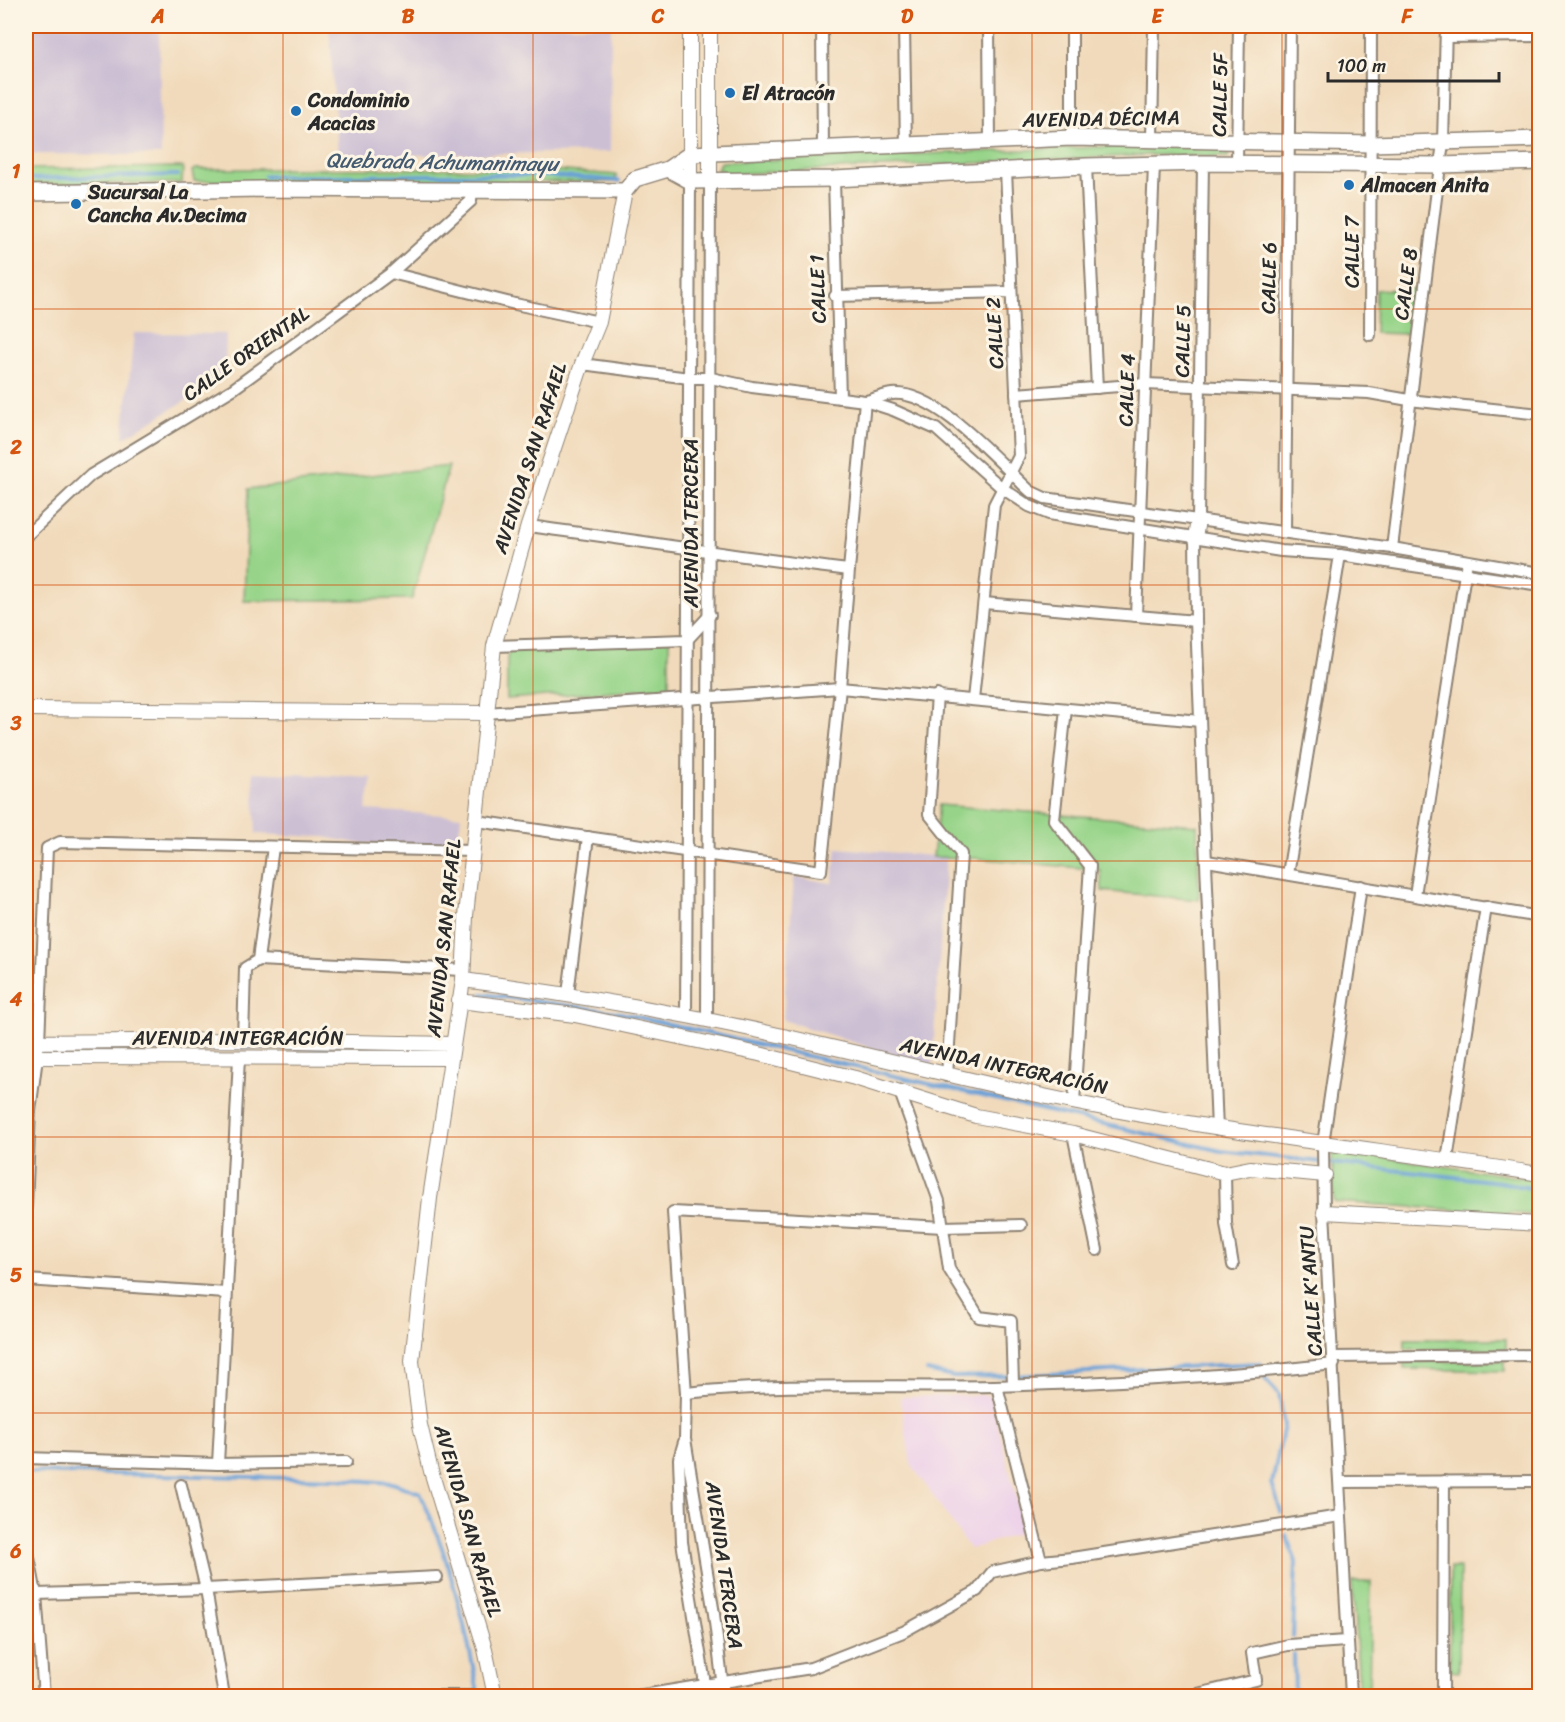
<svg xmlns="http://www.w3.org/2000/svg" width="1565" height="1722" font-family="Sriracha,sans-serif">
  <rect width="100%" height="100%" fill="#fcf5e5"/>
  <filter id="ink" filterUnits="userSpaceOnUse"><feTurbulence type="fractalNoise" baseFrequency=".0167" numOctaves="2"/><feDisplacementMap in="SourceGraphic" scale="12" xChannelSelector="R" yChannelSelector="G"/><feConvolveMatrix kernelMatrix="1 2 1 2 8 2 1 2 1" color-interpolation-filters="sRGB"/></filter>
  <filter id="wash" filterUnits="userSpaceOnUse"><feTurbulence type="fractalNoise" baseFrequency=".008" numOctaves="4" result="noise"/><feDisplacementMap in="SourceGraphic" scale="24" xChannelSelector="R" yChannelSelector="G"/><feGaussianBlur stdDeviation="1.35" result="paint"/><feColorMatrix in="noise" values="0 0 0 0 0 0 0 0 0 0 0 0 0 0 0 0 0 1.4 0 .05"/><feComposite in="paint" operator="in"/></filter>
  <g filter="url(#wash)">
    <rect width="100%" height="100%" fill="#f1dabb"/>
    <path fill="#edd1e9" d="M987 1395 991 1399 1025 1531 970 1549 911 1464 900 1397Z"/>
    <g fill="#ccbfd4">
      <path d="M26 26H159L161 155 26 154Z"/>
      <path d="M329 26H611L610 152 338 156Z"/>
      <path d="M134 333 226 334 225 377 123 438Z"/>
      <path d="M253 772 372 778 366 810 461 816 459 833 453 848 357 843 324 837 256 834Z"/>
      <path d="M837 848 946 857 932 1067 783 1020 794 877 832 883Z"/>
    </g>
    <g fill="#97d489" stroke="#61805a" stroke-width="1.5">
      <path d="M1152 145 1228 146V157L1152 155 730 174 717 169 721 162Z"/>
      <path d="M183 167 182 183 26 184V169Z"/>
      <path d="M196 169H539L617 175 614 182 194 181 192 171Z"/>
      <path d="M1415 289 1408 334 1375 333 1376 290Z"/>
      <path d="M449 466 412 599 244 601 248 489Z"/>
      <path d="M669 639V687L507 699V658L512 643Z"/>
      <path d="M939 805 1197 825 1199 900 1102 891 1101 870 974 858 933 857Z"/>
      <path d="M1332 1150 1539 1180V1215L1334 1202Z"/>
      <rect x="1405" y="1339" width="101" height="10"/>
      <path d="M1505 1361V1371L1404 1369V1362Z"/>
      <path d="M1450 1568H1460L1459 1672 1450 1671Z"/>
      <path d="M1352 1582H1371L1369 1696H1360Z"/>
    </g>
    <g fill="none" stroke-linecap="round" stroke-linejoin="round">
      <g stroke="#69a0d7" stroke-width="4">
        <path d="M265 176C383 178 502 169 619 181"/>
        <path d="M26 179 178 175"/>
        <path d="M482 994 616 1012 1221 1151 1500 1182 1540 1190"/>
        <path d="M26 1050 231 1047 434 1050"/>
        <path d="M927 1371 953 1377 1013 1376 1260 1363 1266 1380 1279 1394 1284 1425 1272 1484 1281 1512"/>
        <path d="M26 1472 338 1479 392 1483 420 1493C449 1555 466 1626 478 1693"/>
        <path d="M1286 1535 1296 1562 1293 1637"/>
        <path d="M1294 1654 1295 1696"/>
      </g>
    </g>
  </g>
  <g filter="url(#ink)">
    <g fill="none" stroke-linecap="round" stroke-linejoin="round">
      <g stroke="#8e8273" stroke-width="14">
        <g id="minor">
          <path d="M822 26 823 150"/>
          <path d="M904 26 906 147"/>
          <path d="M989 26 990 142"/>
          <path d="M1072 26V138"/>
          <path d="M1446 37 1540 36"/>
          <path d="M1152 139 1154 26"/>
          <path d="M1237 164 1239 26"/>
          <path d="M1086 166 1097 388"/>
          <path d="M834 179 840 398"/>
          <path d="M391 273 515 304 599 322"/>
          <path d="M835 296 1011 292"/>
          <path d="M1370 335 1371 26"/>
          <path d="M582 364 689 378H711L752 387 865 401 893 410 936 429 1002 488 1029 506 1049 514 1281 551 1340 555 1540 585"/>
          <path d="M1016 394 1145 384 1369 393 1409 400 1540 414"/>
          <path d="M866 401C874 399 884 395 892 394 937 390 999 463 1030 491L1045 498 1392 548 1540 573"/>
          <path d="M1198 520 1203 163"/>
          <path d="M1285 532 1290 26"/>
          <path d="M26 536 91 475 233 389 391 273 471 201 472 189"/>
          <path d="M1195 538 1196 621 1217 1129"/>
          <path d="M1392 548 1443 142 1446 26"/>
          <path d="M849 570 865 401"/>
          <path d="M984 603 1196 621"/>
          <path d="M1136 616 1154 165"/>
          <path d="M494 646 687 640 710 615"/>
          <path d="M937 695 929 814 961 854 947 1076"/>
          <path d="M973 699 994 505 1019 456 1006 171"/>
          <path d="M1066 709 1054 820 1090 866 1074 1102"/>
          <path d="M486 713 840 688 1200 721"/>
          <path d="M477 821 821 871 840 688 849 570C741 557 635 540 528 526"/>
          <path d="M1207 861 1540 917"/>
          <path d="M1288 874 1340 555"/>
          <path d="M1415 895 1466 567"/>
          <path d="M258 960 463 970"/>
          <path d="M568 994 588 837"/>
          <path d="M686 1016 690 181"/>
          <path d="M707 1020 710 181"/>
          <path d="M243 1040 245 968 258 960 273 847"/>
          <path d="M900 1092 939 1201 949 1269 979 1317 1011 1321 1013 1384"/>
          <path d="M1073 1134 1097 1250"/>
          <path d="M1447 1160 1486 907"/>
          <path d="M1225 1173 1226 1224 1233 1265"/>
          <path d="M26 1207 30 1111 39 1042 47 848 60 842 473 851"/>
          <path d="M26 1280 226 1293"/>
          <path d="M1333 1357 1540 1355"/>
          <path d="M997 1386 1041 1561"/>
          <path d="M686 1393C788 1382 891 1388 994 1386 1107 1383 1221 1377 1334 1364"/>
          <path d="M684 1442 679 1459 682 1542 707 1696"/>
          <path d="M26 1458 218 1464 346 1462"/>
          <path d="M218 1464 239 1058"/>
          <path d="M1340 1482 1540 1481"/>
          <path d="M181 1485 206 1589 224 1696"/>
          <path d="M26 1542 36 1594 44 1696"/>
          <path d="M36 1594 206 1589 437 1577"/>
          <path d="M438 1696H495"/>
          <path d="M637 1696 811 1668 903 1632 977 1591 992 1572 1041 1561 1072 1558 1340 1516"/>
          <path d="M724 1696 714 1614 685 1439 686 1393 673 1212 943 1227 1021 1225"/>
          <path d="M1189 1696 1256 1680 1252 1653 1288 1645 1346 1641"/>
          <path d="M1351 1696 1324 1212 1323 1144 1361 886"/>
          <path d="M1443 1696 1444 1481"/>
        </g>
      </g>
      <g stroke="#8e8273" stroke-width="16">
        <g id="tertiary">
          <path d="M710 26V181"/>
          <path d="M690 181V26"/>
          <path d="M1195 538 1198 520"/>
          <path d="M26 709 486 713"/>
          <path d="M463 980C587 996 709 1018 831 1047 911 1065 991 1086 1072 1102 1227 1133 1384 1150 1540 1174"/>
          <path d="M459 1001 575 1015 759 1054 855 1078 976 1116 1073 1134 1225 1173 1250 1168 1325 1175"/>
          <path d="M26 1042 243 1040 452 1044"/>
          <path d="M26 1057 450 1058"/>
          <path d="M1324 1212 1540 1224"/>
          <path d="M495 1696 485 1649 431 1471 420 1425 412 1361 430 1198 463 980 466 916 494 646 528 526 582 364 599 322 625 191"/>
        </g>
      </g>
      <g stroke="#8e8273" stroke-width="18">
        <g id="secondary">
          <path d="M668 169 690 181 834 179 1086 166 1203 163 1440 165 1540 162"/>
          <path d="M26 193 262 189 625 191 635 179 668 169 690 154 1072 138 1371 144 1540 139"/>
        </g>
      </g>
      <use href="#minor" stroke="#fff" stroke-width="10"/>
      <use href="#tertiary" stroke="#fff" stroke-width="14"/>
      <use href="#secondary" stroke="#fff" stroke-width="15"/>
    </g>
  </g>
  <path fill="none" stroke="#d5540f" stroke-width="1.5" stroke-opacity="0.55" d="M283 26V1696M533 26V1696M783 26V1696M1032 26V1696M1282 26V1696M26 309H1540M26 585H1540M26 861H1540M26 1137H1540M26 1413H1540"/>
  <g fill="#1f6fb2" stroke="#fcf5e5" stroke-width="2">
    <circle cx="730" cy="93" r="6"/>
    <circle cx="296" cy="111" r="6"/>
    <circle cx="1349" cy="185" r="6"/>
    <circle cx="76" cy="204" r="6"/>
  </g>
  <g text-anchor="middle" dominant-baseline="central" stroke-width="6" stroke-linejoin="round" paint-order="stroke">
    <g font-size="20" font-weight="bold" fill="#2b2b2b" stroke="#fcf5e5" text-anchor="start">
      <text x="742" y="93">El Atracón</text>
      <text x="308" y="100">Condominio<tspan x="308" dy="23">Acacias</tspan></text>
      <text x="1361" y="185">Almacen Anita</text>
      <text x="88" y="192">Sucursal La<tspan x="88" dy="23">Cancha Av.Decima</tspan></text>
    </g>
    <g font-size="20" fill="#2b2b2b" stroke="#fcf5e5">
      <text transform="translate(1220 95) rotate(-89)">CALLE 5F</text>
      <text transform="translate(1101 119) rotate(-1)">AVENIDA DÉCIMA</text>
      <text transform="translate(1352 252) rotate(-90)">CALLE 7</text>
      <text transform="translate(1269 278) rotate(-89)">CALLE 6</text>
      <text transform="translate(1406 284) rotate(-82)">CALLE 8</text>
      <text transform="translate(818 289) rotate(-92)">CALLE 1</text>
      <text transform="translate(995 333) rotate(-93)">CALLE 2</text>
      <text transform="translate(1183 341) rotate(-89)">CALLE 5</text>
      <text transform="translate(246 354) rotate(-35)">CALLE ORIENTAL</text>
      <text transform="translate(1127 390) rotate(-88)">CALLE 4</text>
      <text transform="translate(530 458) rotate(-72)">AVENIDA SAN RAFAEL</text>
      <text transform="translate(691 523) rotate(-90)">AVENIDA TERCERA</text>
      <text transform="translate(444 938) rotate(-84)">AVENIDA SAN RAFAEL</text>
      <text x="238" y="1038">AVENIDA INTEGRACIÓN</text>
      <text transform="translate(1004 1066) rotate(12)">AVENIDA INTEGRACIÓN</text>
      <text transform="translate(1311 1291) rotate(-94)">CALLE K'ANTU</text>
      <text transform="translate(468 1521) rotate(74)">AVENIDA SAN RAFAEL</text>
      <text transform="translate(724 1565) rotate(82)">AVENIDA TERCERA</text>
    </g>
    <g font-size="21" font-style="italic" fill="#445a70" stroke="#fcf5e5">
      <text transform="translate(442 162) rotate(1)">Quebrada Achumanimayu</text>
    </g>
  </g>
  <rect width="1565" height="1722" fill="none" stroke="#fcf5e5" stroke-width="66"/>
  <path d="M1328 72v9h171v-9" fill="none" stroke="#2b2b2b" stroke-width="3"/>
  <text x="1337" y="72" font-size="18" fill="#2b2b2b" stroke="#fcf5e5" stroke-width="4.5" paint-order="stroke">100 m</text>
  <rect x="33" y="33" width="1499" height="1656" fill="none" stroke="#d5540f" stroke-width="2"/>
  <g font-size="20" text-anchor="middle" font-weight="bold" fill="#d5540f">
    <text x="158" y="23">A</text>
    <text x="408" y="23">B</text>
    <text x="658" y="23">C</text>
    <text x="907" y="23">D</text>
    <text x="1157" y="23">E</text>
    <text x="1407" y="23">F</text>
    <text x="16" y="178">1</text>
    <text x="16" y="454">2</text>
    <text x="16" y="730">3</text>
    <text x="16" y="1006">4</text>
    <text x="16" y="1282">5</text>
    <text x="16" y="1558">6</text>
  </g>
</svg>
